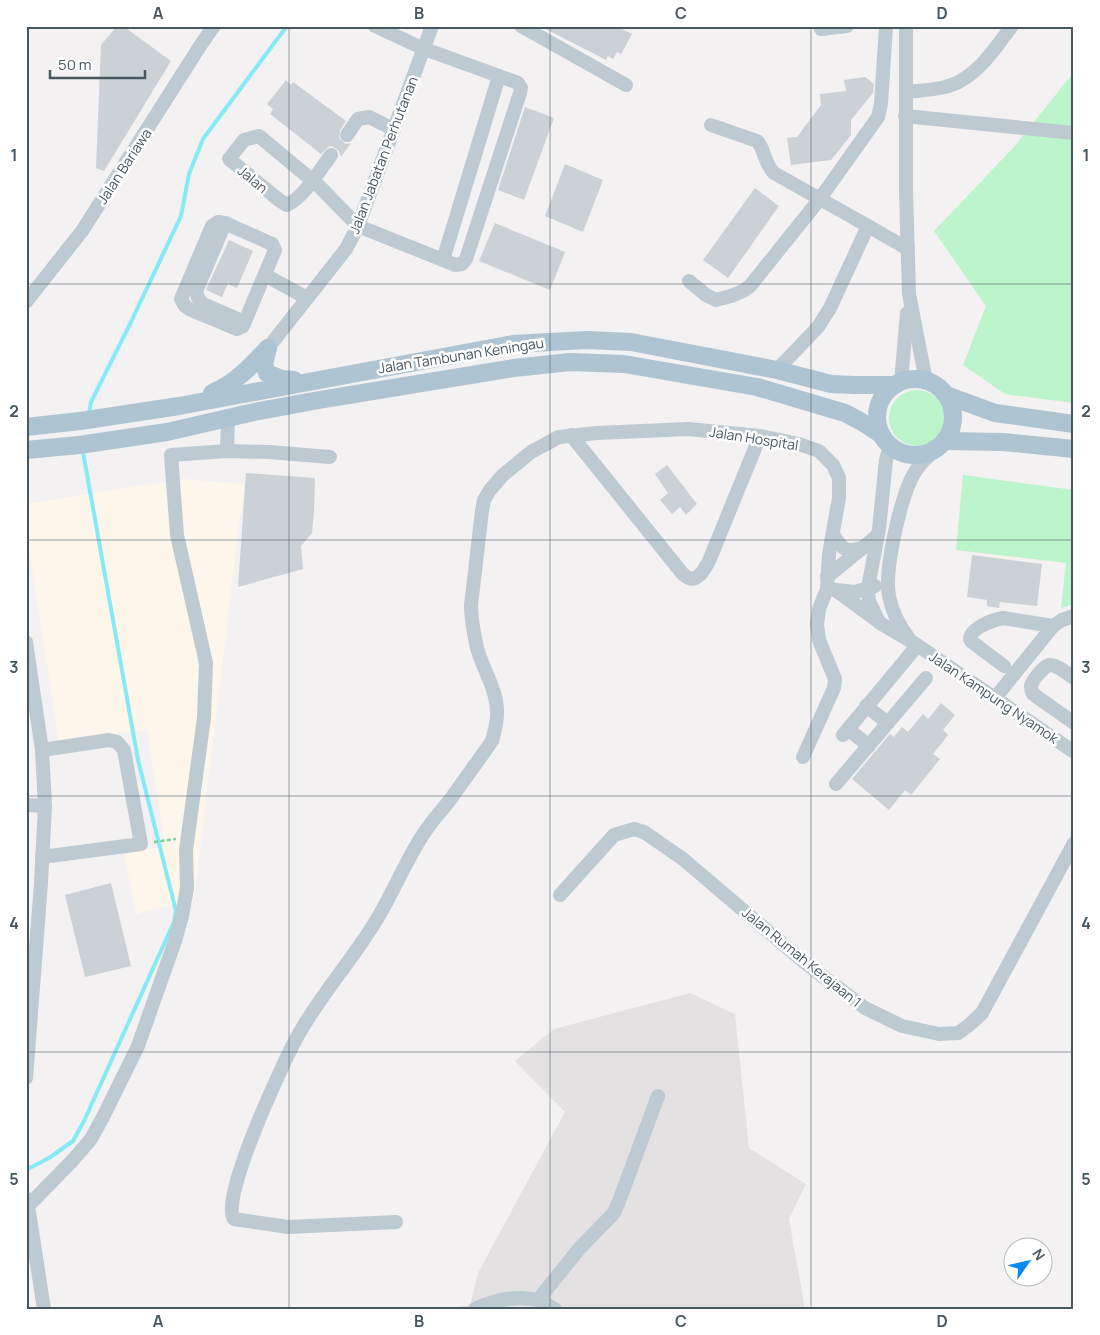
<svg xmlns="http://www.w3.org/2000/svg" width="1100" height="1335" font-family="Manrope,sans-serif">
  <rect width="100%" height="100%" fill="#f3f1f1"/>
  <path fill="#fef6ea" d="M183 479 244 484 194 899 136 914 124 854 165 846 147 729 59 742 26 530V504Z"/>
  <path fill="#e4e1e3" d="M690 993 735 1014 749 1148 806 1184 789 1219 805 1309H445L470 1305 478 1273 565 1112 515 1061 554 1029Z"/>
  <g fill="#bcf4cb">
    <path d="M1074 72V403L1005 394 963 365 986 306 934 231 1013 148Z"/>
    <circle cx="917" cy="418" r="28"/>
    <path d="M963 475 1074 490V604L1061 608 1066 563 956 550Z"/>
  </g>
  <g fill="none" stroke-linecap="round" stroke-linejoin="round">
    <g stroke="#85eaf5" stroke-width="4">
      <path d="M89 414 91 402 131 322 181 216 189 174 203 139 287 26"/>
      <path d="M26 1170 49 1158 73 1141 84 1121 174 922 176 911 138 760 83 452 84 448"/>
    </g>
  </g>
  <g fill="#ccd1d6">
    <path d="M117 26H123L171 61 104 171 96 168 101 45Z"/>
    <path d="M540 26H616L632 34 621 54 617 52 613 59 608 56 606 60Z"/>
    <path d="M865 77 874 84 873 93 851 120V135L831 160 791 165 787 138 797 137 821 105 820 94 846 91 844 80Z"/>
    <path d="M286 80 291 85 293 82 346 121 340 130 339 138 346 144 351 143 341 157 339 151 332 146 328 147 321 154 270 114 273 109 267 104Z"/>
    <path d="M525 107 554 118 524 200 498 190Z"/>
    <path d="M565 164 603 180 583 232 545 216Z"/>
    <path d="M755 188 779 206 728 278 703 260Z"/>
    <path d="M495 223 565 252 550 290 479 261Z"/>
    <path d="M229 240 253 251 237 288 228 284 222 297 206 290Z"/>
    <path d="M667 465 697 504 686 515 680 507 672 514 660 500 668 493 655 474Z"/>
    <path d="M246 473 315 478 314 510 312 533 301 546 303 569 238 587Z"/>
    <path d="M972 555 1042 564 1037 606 1000 602 999 608 987 606V600L967 597Z"/>
    <path d="M941 703 955 715 943 730 948 735 933 754 940 759 911 795 905 790 889 810 852 779 890 734 894 737 902 727 908 732 923 714 928 719Z"/>
    <path d="M111 883 131 966 85 977 65 895Z"/>
  </g>
  <g fill="none" stroke-linecap="round" stroke-linejoin="round">
    <path stroke="#70d598" stroke-width="2.5" stroke-dasharray="4 2.5" stroke-linecap="butt" d="M154 842 176 839"/>
    <g stroke="#bdcad1" stroke-width="14">
      <path d="M521 26 626 85"/>
      <path d="M906 26V192L909 294 926 381"/>
      <path d="M821 29 847 26"/>
      <path d="M906 92C923 90 947 90 962 80 983 68 998 44 1012 26"/>
      <path d="M905 116 1074 133"/>
      <path d="M711 125 757 141C765 149 763 161 774 173L868 226"/>
      <path d="M347 135 358 119 369 117 393 129"/>
      <path d="M331 155C320 170 304 197 287 205L279 200 229 159 244 140 259 136 319 186 358 226 443 260 499 76 422 48 375 26"/>
      <path d="M218 222 225 223 272 244 275 250 243 326 237 329 189 309 185 306 181 299 212 226Z"/>
      <path d="M225 223 197 289C196 296 198 299 203 304L244 322"/>
      <path d="M443 260 455 265 462 264 466 259 520 93 521 88 518 83 499 76"/>
      <path d="M265 275 307 298"/>
      <path d="M689 281 706 295 716 300 731 296 743 291 750 286 819 200 878 117 881 104 886 26"/>
      <path d="M26 302 82 231 202 43 214 26"/>
      <path d="M268 348 346 249 358 226 432 26"/>
      <path d="M777 370 818 327 830 308 868 226 908 249"/>
      <path d="M901 382 907 313"/>
      <path d="M571 435 682 573C695 587 703 572 709 561L760 436"/>
      <path d="M890 446 886 460 879 529 868 588 869 601 876 616 880 623 914 643 1074 752"/>
      <path d="M227 451 228 418"/>
      <path d="M833 534C842 549 845 553 862 548"/>
      <path d="M827 577 877 536"/>
      <path d="M827 589 855 592 875 586"/>
      <path d="M837 591 878 621"/>
      <path d="M908 637C898 624 892 612 889 596 884 570 901 494 915 472 920 463 929 456 936 449"/>
      <path d="M26 642 42 750 45 806 41 883 26 1078"/>
      <path d="M1004 666 972 642 970 639C971 628 992 620 1003 618L1053 626"/>
      <path d="M1074 678C1068 674 1056 664 1049 665 1043 667 1032 681 1031 686 1031 690 1031 691 1033 694L1074 723"/>
      <path d="M995 698 1053 626 1062 620 1074 616"/>
      <path d="M866 706 888 723"/>
      <path d="M848 729 869 746"/>
      <path d="M843 735 917 646"/>
      <path d="M836 784 926 678"/>
      <path d="M26 805 45 806"/>
      <path d="M42 857 141 844 124 750 117 742 109 740 42 750"/>
      <path d="M560 895 614 835 634 829 644 832 683 859 804 962 865 1008 902 1026 939 1034 958 1033 968 1026 982 1013 1074 843"/>
      <path d="M27 1199 44 1309"/>
      <path d="M28 1206 73 1160 91 1139 103 1117 138 1046 175 941 182 916 187 888 186 850 204 718 206 663 177 535 171 455 227 451 269 452 330 457"/>
      <path d="M396 1222 288 1227 234 1219C219 1200 283 1063 296 1039 319 996 352 961 377 919 394 891 406 860 424 833 432 821 441 811 450 800 464 780 478 761 492 741 494 732 497 724 497 714 498 691 483 670 477 648 474 634 471 620 471 605L482 511 484 500 490 490 502 476 531 452 559 437 597 433 688 429 760 436 799 444 819 451 833 465 839 478V498L829 554 827 589 819 609 817 624 819 640 835 679 834 688 803 757"/>
      <path d="M538 1300 579 1249 613 1214 618 1204 658 1096"/>
      <path d="M475 1309C493 1300 517 1295 537 1300 543 1302 549 1306 555 1309"/>
    </g>
    <g stroke="#aec4d2" stroke-width="18">
      <path d="M268 348 264 364 267 373 282 379 294 380"/>
      <circle cx="915" cy="417" r="38"/>
      <path d="M212 393C236 383 251 366 268 348"/>
      <path d="M946 395 995 413 1074 424"/>
      <path d="M26 427 80 421 179 406 513 344 587 340 631 342 777 370 831 384 854 385H895"/>
      <path d="M945 441 1003 442 1074 449"/>
      <path d="M26 450 79 445 167 432 254 412 319 400 514 368 570 362 624 364 757 387 845 413 860 421 882 435"/>
    </g>
  </g>
  <path fill="none" stroke="#475760" stroke-width="1" stroke-opacity="0.55" d="M289 26V1309M550 26V1309M811 26V1309M26 284H1074M26 540H1074M26 796H1074M26 1052H1074"/>
  <g text-anchor="middle" dominant-baseline="central" stroke-width="5" stroke-linejoin="round" paint-order="stroke">
    <g font-size="14" fill="#475760" stroke="#fff">
      <text transform="translate(383 155) rotate(-69)">Jalan Jabatan Perhutanan</text>
      <text transform="translate(124 166) rotate(-57)">Jalan Bariawa</text>
      <text transform="translate(253 179) rotate(40)">Jalan</text>
      <text transform="translate(461 355) rotate(-9)">Jalan Tambunan Keningau</text>
      <text transform="translate(754 438) rotate(9)">Jalan Hospital</text>
      <text transform="translate(994 697) rotate(34)">Jalan Kampung Nyamok</text>
      <text transform="translate(802 957) rotate(39)">Jalan Rumah Kerajaan 1</text>
    </g>
  </g>
  <rect width="1100" height="1335" fill="none" stroke="#ffffff" stroke-width="55"/>
  <g transform="translate(1028 1262) rotate(56)"><circle r="24" fill="#ffffff" stroke="#b5bcbf"/>
  <path d="M0-4L9 19L0 12L-9 19Z" fill="#088af6"/>
  <text y="-8" font-size="14" font-weight="bold" text-anchor="middle" fill="#475760">N</text>
  </g>
  <path d="M50 70v8h95v-8" fill="none" stroke="#475760" stroke-width="2.5"/>
  <text x="58" y="70" font-size="15" fill="#475760" stroke="#ffffff" stroke-width="4" paint-order="stroke">50 m</text>
  <rect x="28" y="28" width="1044" height="1280" fill="none" stroke="#475760" stroke-width="2"/>
  <g font-size="16" text-anchor="middle" font-weight="bold" fill="#475760">
    <text x="158" y="19">A</text>
    <text x="419" y="19">B</text>
    <text x="681" y="19">C</text>
    <text x="942" y="19">D</text>
    <text x="14" y="161">1</text>
    <text x="1086" y="161">1</text>
    <text x="14" y="417">2</text>
    <text x="1086" y="417">2</text>
    <text x="14" y="673">3</text>
    <text x="1086" y="673">3</text>
    <text x="14" y="929">4</text>
    <text x="1086" y="929">4</text>
    <text x="14" y="1185">5</text>
    <text x="1086" y="1185">5</text>
    <text x="158" y="1327">A</text>
    <text x="419" y="1327">B</text>
    <text x="681" y="1327">C</text>
    <text x="942" y="1327">D</text>
  </g>
</svg>
